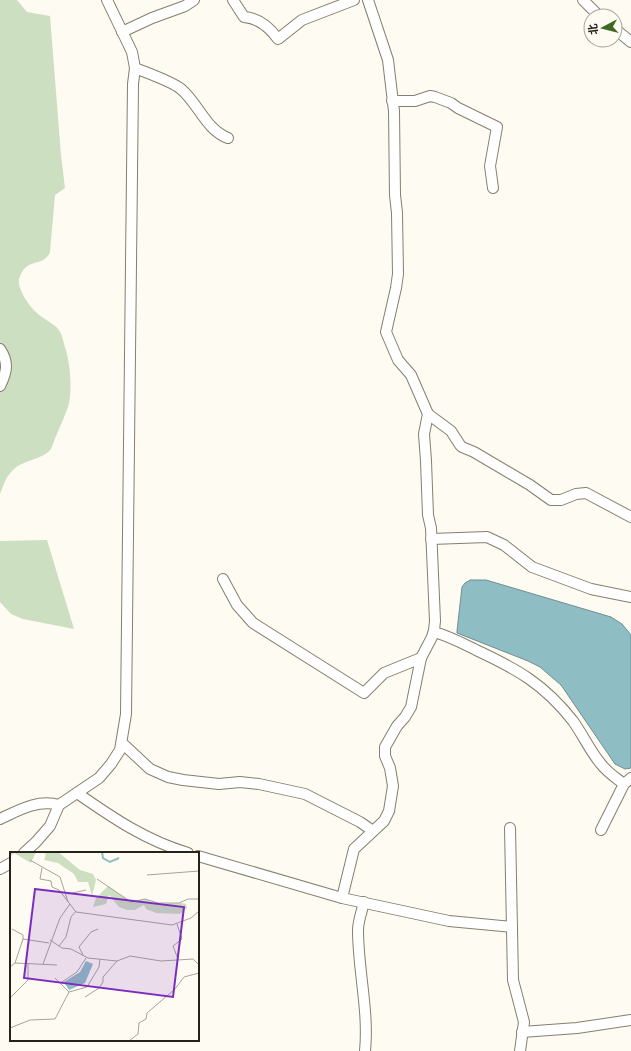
<svg xmlns="http://www.w3.org/2000/svg" width="631" height="1051" font-family="Arial,'Noto Sans SC',sans-serif">
  <rect width="100%" height="100%" fill="#fefbf2"/>
  <g fill="#cddfc1">
    <path d="M0 0H17L27 12 50 16 61 155 65 188 55 195 50 252C44 267 28 258 21 274 21 274 19 279 19 279 17 289 30 307 37 313 43 319 54 323 59 330 62 334 63 341 65 347 70 363 73 390 68 407 63 421 56 435 51 449 41 461 23 459 12 471 6 477 3 486 0 494V393L9 372 7 353 0 344Z"/>
    <path d="M47 540 74 629 23 619 11 614 0 602V541Z"/>
  </g>
  <path fill="#8fbdc4" stroke="#6f8e91" d="M470 580H486L611 617 622 624 631 635V768L625 769 615 764 561 685 540 667 528 661 457 633V631L462 587 465 583Z"/>
  <g fill="none" stroke-linecap="round" stroke-linejoin="round">
    <g stroke="#877f6b" stroke-width="12">
      <g id="minor">
        <path d="M233 0 244 17C258 18 270 28 278 39L302 20 354 0"/>
        <path d="M583 0 599 16"/>
        <path d="M615 29 631 42"/>
        <path d="M122 32 152 18 185 6 194 0"/>
        <path d="M135 68C147 73 171 81 181 89 198 103 206 130 228 138"/>
        <path d="M392 101H415L430 96 435 97 451 103 458 108 497 127 490 166 493 188"/>
        <path d="M0 349C9 362 7 372 0 386"/>
        <path d="M428 414 451 431 460 445 462 447 474 452 530 485 551 500H561L576 494 586 493 631 517"/>
        <path d="M431 539 487 537 504 545 532 567 591 589 631 597"/>
        <path d="M223 579 237 605 253 623 364 693 384 673 421 658"/>
        <path d="M434 632C449 636 462 643 476 650 517 669 544 684 573 721 583 735 590 751 601 764 608 773 616 778 624 784"/>
        <path d="M122 743 150 769 168 777 183 780 219 784 240 782 259 784 305 794 360 822 373 831"/>
        <path d="M77 793C113 818 145 840 188 853"/>
        <path d="M0 819C19 810 38 799 59 805"/>
        <path d="M510 828 513 980 524 1022 520 1051"/>
        <path d="M601 830 624 784 631 778"/>
        <path d="M24 853 36 842 50 826 59 805 99 778 111 764 120 750 126 714 133 84 135 68 132 52 107 0"/>
        <path d="M198 856 342 898 449 921 512 927"/>
        <path d="M0 869 11 863"/>
        <path d="M342 898 354 849 384 821 389 811 393 786 390 768 385 756V747L397 726 405 717 411 707 421 658 432 637 434 630 435 621 431 528 428 515 426 461 424 434 428 414 411 375 398 360 386 332 396 288 398 274 397 213 395 195 394 111 388 60 368 0"/>
        <path d="M364 902C362 911 358 921 358 930 358 970 369 1011 365 1051"/>
        <path d="M522 1032 577 1028 631 1020"/>
      </g>
    </g>
    <use href="#minor" stroke="#fff" stroke-width="10"/>
  </g>
  <g transform="translate(10 852)">
    <rect width="189" height="189" fill="#fefbf2"/>
    <path d="M0 0H26L21 11 4 1 0 5ZM30 0H48L70 18 83 22 86 28 82 44 78 30H68L64 22 48 11 34 8 36 2ZM98 34 121 50 135 47 146 52 172 51 176 52 177 56 170 62 146 61 136 57 134 53 125 58H117L109 55 99 43 96 52 83 55 86 46Z" fill="#cddfc1"/>
    <path d="M76 109 83 112 75 131 59 138 54 130 70 120Z" fill="#8fbdc4"/>
    <path fill="none" stroke="#8fbdc4" stroke-width="2" d="M92 0 93 6 100 10 109 6"/>
    <path fill="none" stroke="#a7a49c" stroke-width="1" d="M20 8 50 25 58 50M32 16 30 27 41 29 42 35 49 38 66 60 162 73 181 66 189 59M137 23 189 19M87 27 121 50 135 47 148 51H169L178 47H189M58 42 76 38M167 72 172 87 163 94 168 107M2 77 13 83V87L39 91M40 88 52 96 61 97 78 106 107 109 120 104 151 109 183 107 189 113M49 94 56 85 61 65 66 59M73 103 69 95 81 80 88 77M5 111 13 87M33 112 50 66 60 52M0 115 5 111 47 113M45 126 59 140M52 130 67 120 76 106M75 145 89 136 93 130V125L107 109M0 146 18 128V111M0 176 20 168 45 167 59 140 77 135 89 115 90 107M119 189 128 182 129 171 136 167 137 161 165 137 174 125 189 121"/>
    <path fill="#7b2cbf" fill-opacity="0.15" stroke="#7b2cbf" stroke-width="2" d="M25 37 174 55 163 145 14 126Z"/>
    <rect width="189" height="189" fill="none" stroke="#25221a" stroke-width="2"/>
  </g>
  <g transform="translate(603 28) rotate(263)"><circle r="19" fill="#fefbf2" stroke="#a7a49c"/>
  <path d="M0-3L7 15L0 10L-7 15Z" fill="#406824"/>
  <text y="-6" font-size="11" font-weight="bold" text-anchor="middle" fill="#25221a">北</text>
  </g>
</svg>
